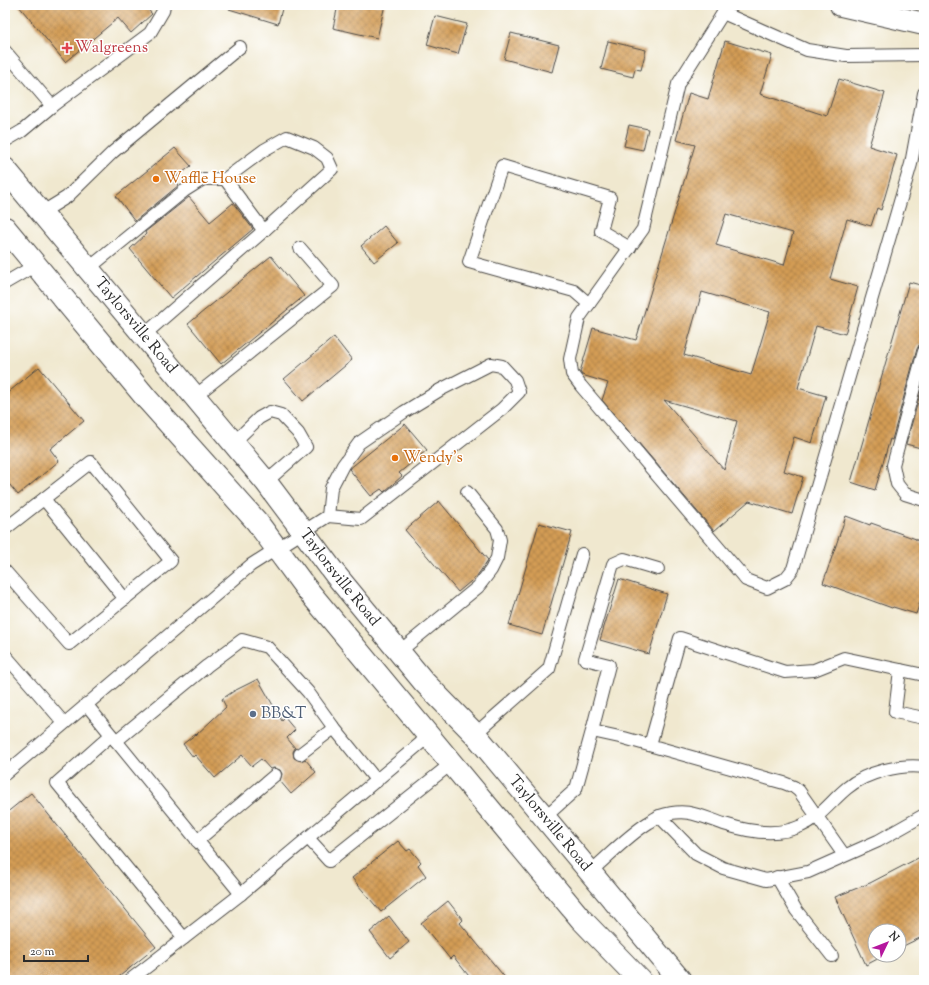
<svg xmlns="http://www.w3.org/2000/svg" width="929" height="985" font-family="'Sorts Mill Goudy',serif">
  <defs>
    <pattern id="building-cross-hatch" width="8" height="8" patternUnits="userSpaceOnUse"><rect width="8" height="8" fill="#d39c55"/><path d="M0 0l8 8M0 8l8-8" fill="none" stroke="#ab7f47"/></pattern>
  </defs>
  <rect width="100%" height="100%" fill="#fff"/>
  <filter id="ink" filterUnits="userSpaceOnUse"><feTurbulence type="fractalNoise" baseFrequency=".025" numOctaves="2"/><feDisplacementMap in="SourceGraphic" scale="8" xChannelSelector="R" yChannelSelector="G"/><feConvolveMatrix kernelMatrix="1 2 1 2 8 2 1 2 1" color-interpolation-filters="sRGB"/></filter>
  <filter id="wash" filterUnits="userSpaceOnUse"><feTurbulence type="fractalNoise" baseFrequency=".012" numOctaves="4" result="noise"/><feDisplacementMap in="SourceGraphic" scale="16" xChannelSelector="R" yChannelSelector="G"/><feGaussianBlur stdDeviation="0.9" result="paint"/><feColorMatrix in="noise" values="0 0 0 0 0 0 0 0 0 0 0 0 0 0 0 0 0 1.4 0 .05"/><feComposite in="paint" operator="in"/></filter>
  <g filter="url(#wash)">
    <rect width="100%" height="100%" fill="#f0e8cf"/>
    <g id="blocks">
      <g fill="url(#building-cross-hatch)" fill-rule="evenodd">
        <path d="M18 5H144L152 14 131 33 118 18 65 62Z"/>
        <path d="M230 5H283L278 24 229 9Z"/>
        <path d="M338 5H385L377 38 333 28Z"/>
        <path d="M435 16 467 24 458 54 427 45Z"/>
        <path d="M511 33 559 45 552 72 504 59Z"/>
        <path d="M608 41 646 50 641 70 635 69 633 77 601 69Z"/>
        <path d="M725 41 772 55 760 94 827 116 839 79 885 93 869 146 897 155 881 210 877 208 871 226 847 219 830 279 858 287 845 334 816 326 798 388 826 396 812 443 794 437 784 471 803 477 792 514 749 501 714 531 602 400 608 383 582 375 580 372 593 328 636 340 695 145 676 140 689 93 708 99ZM726 214 793 233 784 265 716 245ZM702 292 770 312 751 375 684 355ZM664 400 737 421 724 470Z"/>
        <path d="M629 125 648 129 643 150 624 146Z"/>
        <path d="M175 148 191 166 174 179 179 185 135 221 116 196Z"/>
        <path d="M189 197 210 222 233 203 253 229 171 298 130 249 146 234 145 232Z"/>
        <path d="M384 226 398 243 374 262 361 246Z"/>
        <path d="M271 256 304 296 221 364 188 324Z"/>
        <path d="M909 282 924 286V344L919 345 917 349 892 440 890 439 875 490 851 482Z"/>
        <path d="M334 337 352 360 303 401 284 379Z"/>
        <path d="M39 367 84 421 50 449 59 461 18 495 5 479V395Z"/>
        <path d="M924 380V449L906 444Z"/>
        <path d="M405 424 427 450 399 473 402 476 384 492 381 489 371 496 349 469Z"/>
        <path d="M439 501 488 560 477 576 458 592 405 530Z"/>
        <path d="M846 516 870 525 871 523 916 539V540L924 543V591L916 614 893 607 892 608 823 583Z"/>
        <path d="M539 523 572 532 542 635 509 625Z"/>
        <path d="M619 579 667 594 649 654 600 640Z"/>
        <path d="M258 679 282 721 285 718 295 730 287 738 295 748 293 752 294 758 301 761 305 759 316 772 291 794 280 781 282 774 280 770 274 768 270 769 261 759 252 766 242 755 215 778 195 755 193 757 183 744 196 734V735L226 707 222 699 234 691Z"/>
        <path d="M31 793 156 947 115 980H5V814Z"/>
        <path d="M398 841 407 851 410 849 421 862 418 865 426 876 381 912 352 878Z"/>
        <path d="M924 855V936L899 948V931H875V955H885L866 965 835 897 870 883Z"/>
        <path d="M448 901 463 920 460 923 507 980H472L453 956 450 959 421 923Z"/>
        <path d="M389 916 409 942 390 958 370 932Z"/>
      </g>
    </g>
  </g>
  <g filter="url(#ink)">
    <use href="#blocks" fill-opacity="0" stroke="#494744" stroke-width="1"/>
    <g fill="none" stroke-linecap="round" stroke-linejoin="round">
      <g stroke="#494744" stroke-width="14">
        <g id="lane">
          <path d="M725 5 723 13 678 84 643 229 579 318 570 359 572 374 581 386 746 580 767 588 785 579 793 569 911 164 924 93"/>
          <path d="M723 13 807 50 846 56 924 55"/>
          <path d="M5 51 52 106 150 33 163 11 164 5"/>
          <path d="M5 141 22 131 52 106"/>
          <path d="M225 179 264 231"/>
          <path d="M41 213 67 197 113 152 240 47"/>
          <path d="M88 269 184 191 203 179H225L264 150 287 137 314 148 327 158 332 169 259 235 144 335"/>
          <path d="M5 283 36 265"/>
          <path d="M589 304 574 291 469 262 502 166 610 198 601 231 630 248"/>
          <path d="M924 351 893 465 897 484 905 494 924 500"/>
          <path d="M194 397 333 286 300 248"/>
          <path d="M233 443 259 418 270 412 281 415 298 433 306 447 266 482"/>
          <path d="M44 499 125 599"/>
          <path d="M5 529 91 462 171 561 69 644 5 571"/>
          <path d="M400 651 478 587 491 570 497 558 500 540 497 529 467 492"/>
          <path d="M5 655 64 723"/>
          <path d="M900 670 895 712 924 718"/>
          <path d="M86 704 241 894 429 736"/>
          <path d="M592 731 609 665 585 659 613 564 624 559 658 569"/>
          <path d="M475 734 549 669 582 554"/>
          <path d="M111 735 57 783 184 938"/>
          <path d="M116 741 207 666 242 640 267 647 308 692 334 728 377 781"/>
          <path d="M650 745 680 638 785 672 814 670 844 658 924 675"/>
          <path d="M300 754 334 728"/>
          <path d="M5 774 251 565 328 516 361 519 502 409 519 392 515 380 502 366 491 364 440 390 404 412 359 443 343 465 331 488 328 516"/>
          <path d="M659 816 696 854 723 868 766 880 808 872 878 841 924 815"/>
          <path d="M545 817 576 789 592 731 624 738 784 783 794 787 799 791 844 855"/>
          <path d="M308 838 329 861 452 763"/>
          <path d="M197 841 275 775"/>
          <path d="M590 872C609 856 626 837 648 823 652 821 656 817 660 816 687 807 700 816 724 824 749 832 777 837 801 826 820 818 831 801 847 788 866 772 900 764 924 767"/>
          <path d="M777 877 796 910 832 956"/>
          <path d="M130 980 241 894"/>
        </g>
      </g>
      <g stroke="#494744" stroke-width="24">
        <path id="secondary" d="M841 5 924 24"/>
      </g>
      <g stroke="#494744" stroke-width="24">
        <g id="primary">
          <path id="s1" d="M5 169 266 482 335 574 424 682 475 734 680 980"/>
          <path d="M5 228 147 399 257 522 305 587 581 919 640 980"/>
        </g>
      </g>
      <use href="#lane" stroke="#fff" stroke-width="12"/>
      <use href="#secondary" stroke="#fff" stroke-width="22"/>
      <use href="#primary" stroke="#fff" stroke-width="22"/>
    </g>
  </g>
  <path fill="#e0444e" stroke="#fff" stroke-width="1.5" d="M65 42h4v4h4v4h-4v4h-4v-4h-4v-4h4z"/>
  <g fill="#e8710a" stroke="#fff" stroke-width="1.5">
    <circle cx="156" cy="179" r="4"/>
    <circle cx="395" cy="458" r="4"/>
  </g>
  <circle fill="#5c6f8a" stroke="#fff" stroke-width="1.5" cx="253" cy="714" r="4"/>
  <g text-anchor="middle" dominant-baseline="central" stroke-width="3" stroke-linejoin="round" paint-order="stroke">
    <g font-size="16" fill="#be3a42" stroke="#fff" text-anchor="start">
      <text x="75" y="48">Walgreens</text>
    </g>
    <g font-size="16" fill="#c56008" stroke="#fff" text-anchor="start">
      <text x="164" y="179">Waffle House</text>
      <text x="403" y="458">Wendy's</text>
    </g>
    <g font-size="16" fill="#2b2b2b" stroke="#fff">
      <text stroke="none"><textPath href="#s1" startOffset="204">Taylorsville Road</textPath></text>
      <text stroke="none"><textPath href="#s1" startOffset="528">Taylorsville Road</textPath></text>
      <text stroke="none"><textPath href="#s1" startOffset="852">Taylorsville Road</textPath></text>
    </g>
    <g font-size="16" fill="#4e5e75" stroke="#fff" text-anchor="start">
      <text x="261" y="714">BB&amp;T</text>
    </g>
  </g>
  <rect width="929" height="985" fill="none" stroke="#fff" stroke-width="20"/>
  <g transform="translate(887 943) rotate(47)"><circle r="19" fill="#ffffff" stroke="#aaaaaa"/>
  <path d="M0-3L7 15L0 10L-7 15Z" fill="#b5179e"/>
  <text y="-6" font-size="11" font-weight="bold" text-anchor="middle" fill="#2b2b2b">N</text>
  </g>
  <path d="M24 955v6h64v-6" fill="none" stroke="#2b2b2b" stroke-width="2"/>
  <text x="30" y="955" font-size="12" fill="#2b2b2b" stroke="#ffffff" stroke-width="3" paint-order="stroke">20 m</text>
</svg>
